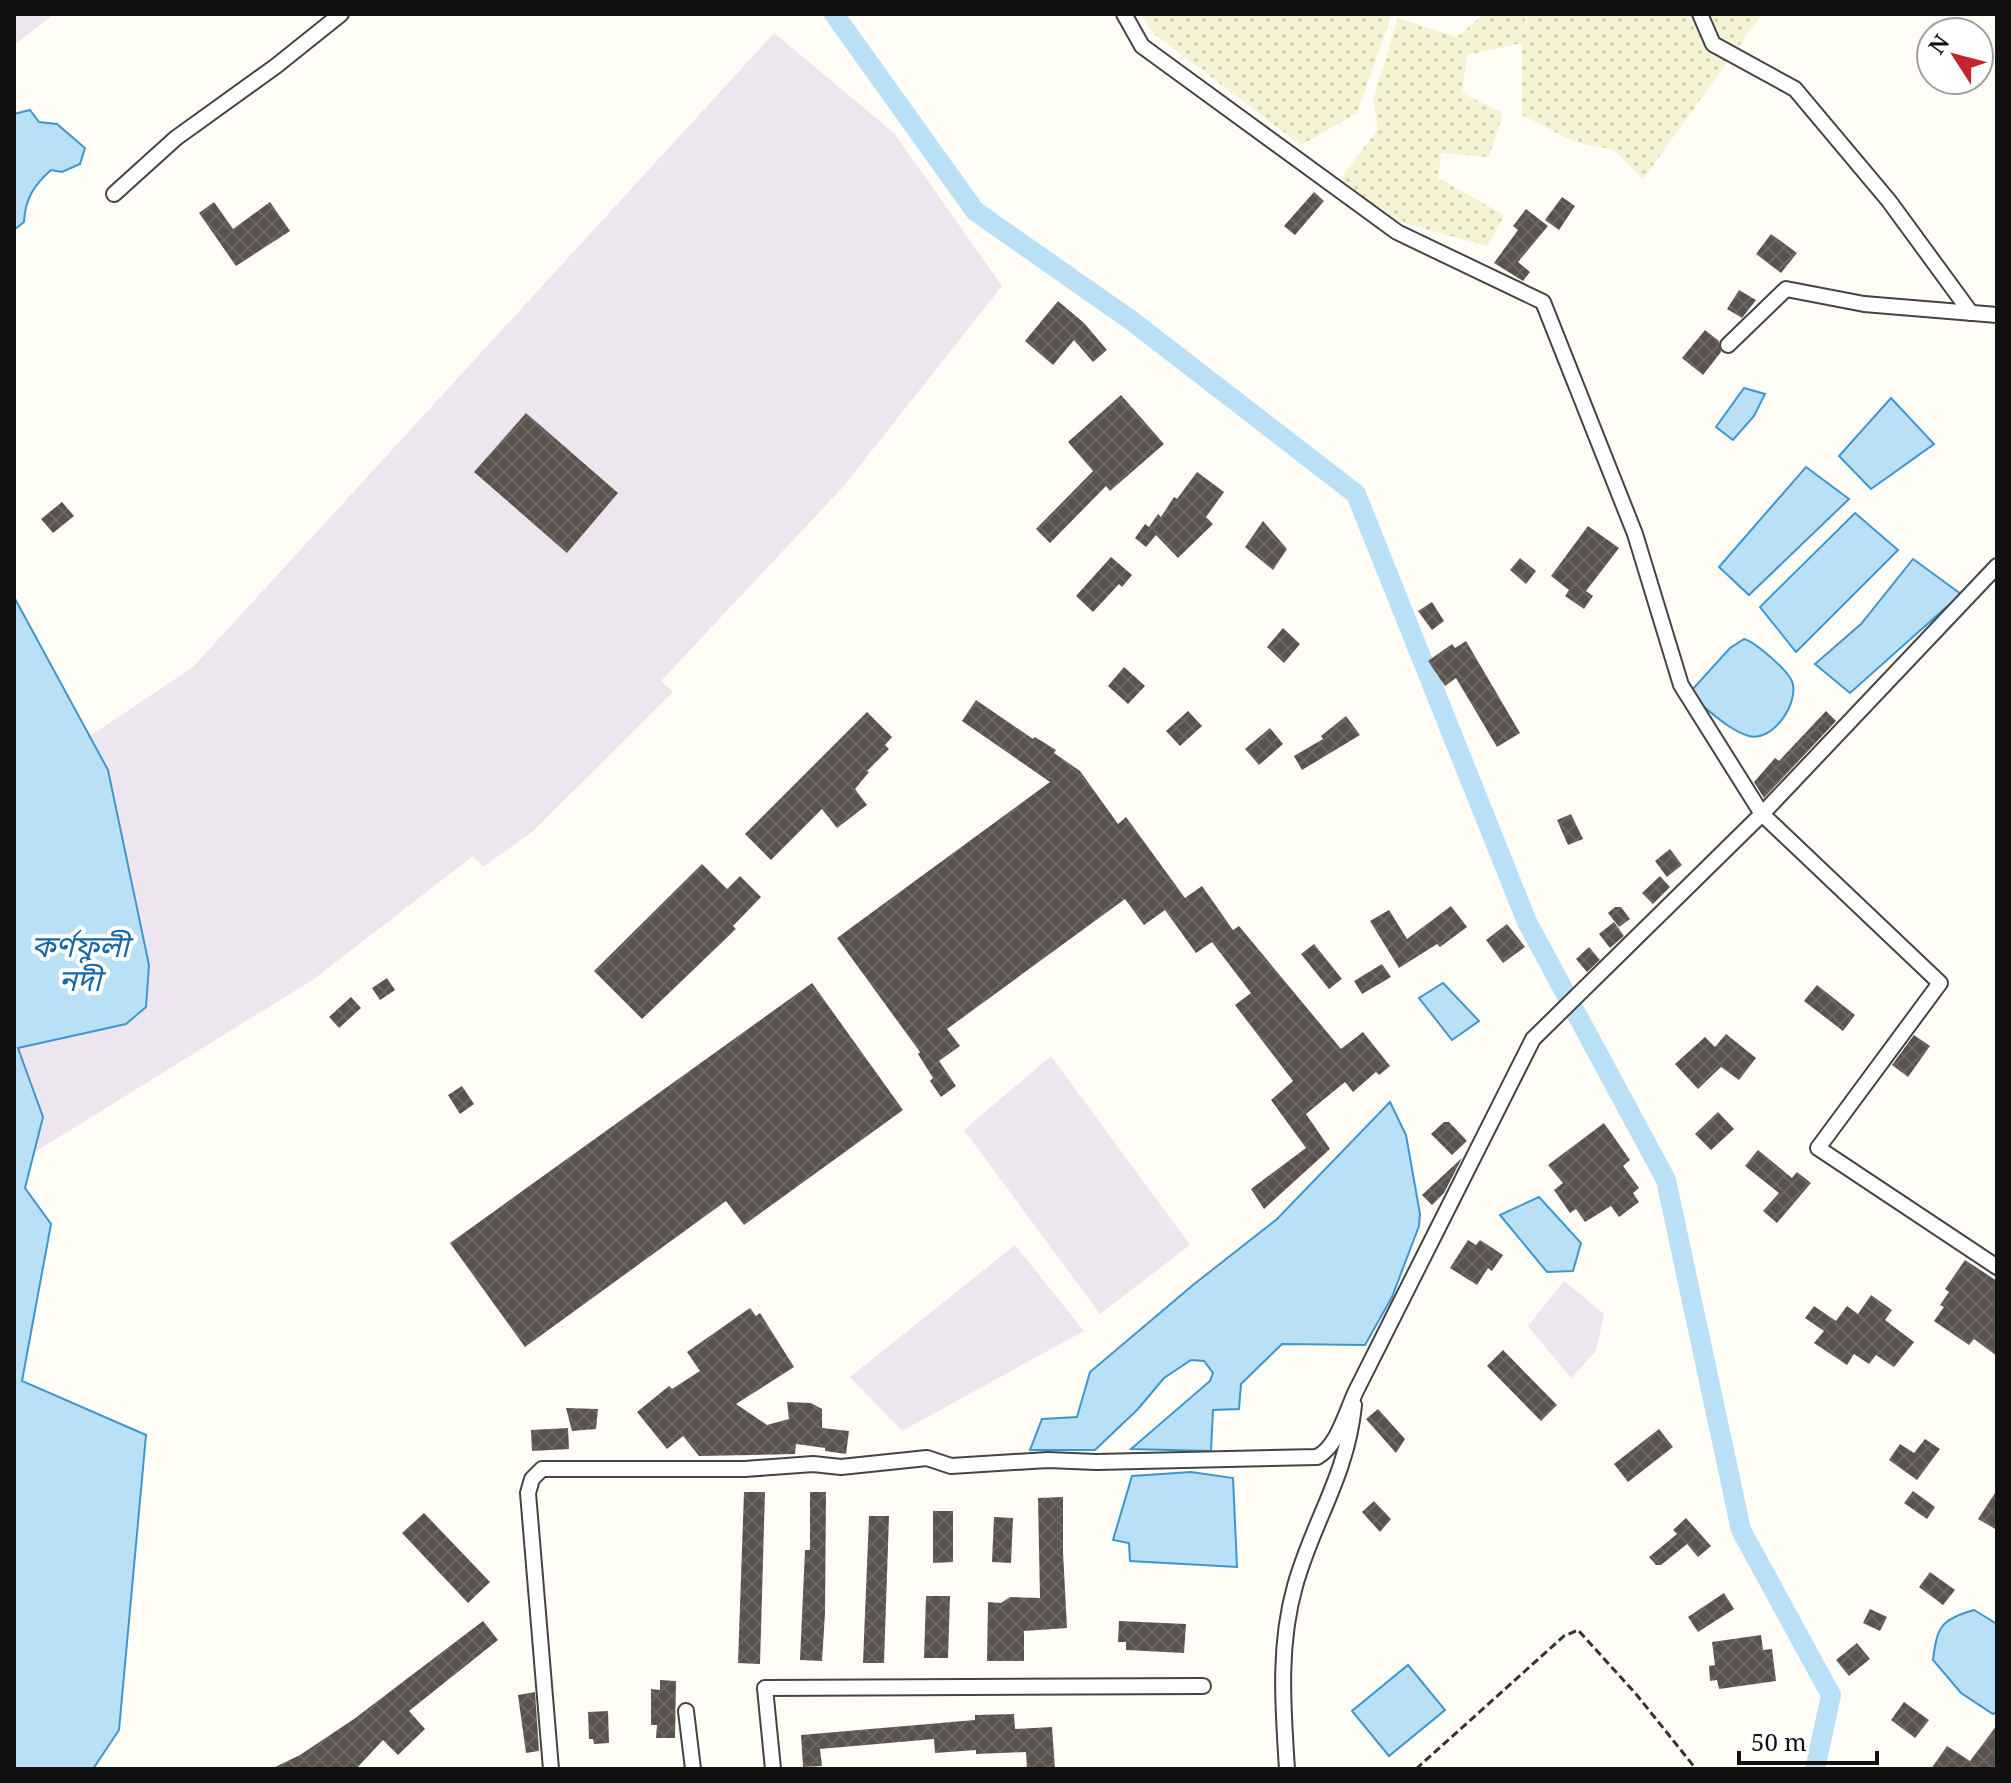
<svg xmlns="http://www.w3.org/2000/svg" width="2011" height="1783" font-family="'Noto Serif','Noto Sans Bengali',serif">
  <defs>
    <pattern id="farmland-dots" width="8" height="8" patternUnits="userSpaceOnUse" patternTransform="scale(2)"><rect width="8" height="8" fill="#f6f3d4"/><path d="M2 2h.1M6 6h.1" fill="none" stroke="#d2cfb5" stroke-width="1.8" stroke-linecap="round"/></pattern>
    <pattern id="building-cross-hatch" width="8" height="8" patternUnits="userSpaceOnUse" patternTransform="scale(2)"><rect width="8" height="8" fill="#5a524d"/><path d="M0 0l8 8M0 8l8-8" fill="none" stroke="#6d6662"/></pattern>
  </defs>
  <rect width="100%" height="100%" fill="#fffdf5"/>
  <g fill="#eee6ef">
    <path d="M14 14H54L14 45Z"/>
    <path d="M774 33 894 133 1002 286 843 487 661 681 673 692 532 832 483 867 473 856 314 979 14 1165V787L193 667Z"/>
    <path d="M1051 1056 1190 1245 1100 1314 964 1130Z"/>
    <path d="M1015 1245 1084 1331 902 1431 850 1377Z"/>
    <path d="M1564 1281 1604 1314 1596 1351 1571 1378 1528 1326Z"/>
  </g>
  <g fill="url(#farmland-dots)">
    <path d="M1141 14H1392L1357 113 1301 145 1153 33Z"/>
    <path d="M1484 14H1526L1524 30 1528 14H1762L1643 179 1614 150 1575 142 1522 115V43L1467 55 1462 93 1503 113 1489 157 1441 153 1438 178 1504 215 1488 246 1396 221 1335 186 1378 129 1373 100 1398 18 1457 37Z"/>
  </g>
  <g fill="#b9e0f7" stroke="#3f96cf" stroke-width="2">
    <path d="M30 110 39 122 57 124 85 148 80 164 62 172 51 170C34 185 25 199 24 222L14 230V114Z"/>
    <path d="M1744 388 1765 394 1754 416 1733 440 1716 427Z"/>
    <path d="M1891 398 1934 444 1871 489 1839 456Z"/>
    <path d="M1806 467 1849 499 1749 595 1719 567Z"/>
    <path d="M1855 513 1898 550 1796 652 1760 607Z"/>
    <path d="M1913 559 1961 594 1850 693 1815 664 1861 624Z"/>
    <path d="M14 597 108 770 149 965 146 1007 126 1024 18 1048 43 1117 25 1188 51 1224 22 1381 146 1435 119 1730 93 1769H14Z"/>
    <path d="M1744 639C1755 642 1792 673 1793 685 1797 706 1772 742 1749 736 1728 730 1709 710 1692 697L1691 691 1730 648Z"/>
    <path d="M1443 983 1479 1021 1452 1040 1419 998Z"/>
    <path d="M1390 1102 1406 1135 1420 1214 1419 1226 1392 1297 1365 1345 1282 1344 1241 1384 1239 1409 1213 1410 1211 1451 1131 1449 1210 1381 1213 1373 1204 1361 1191 1360 1164 1378 1138 1409 1095 1450H1030L1042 1419 1077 1417 1090 1372 1193 1285 1277 1219Z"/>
    <path d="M1539 1197 1581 1243 1573 1271 1547 1272 1500 1215Z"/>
    <path d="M1191 1472 1233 1478 1237 1567 1130 1561 1129 1543 1113 1540 1132 1476Z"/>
    <path d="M1974 1610 1997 1624V1712L1993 1714 1961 1693 1933 1660C1937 1627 1941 1619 1974 1610Z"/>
    <path d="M1408 1665 1445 1710 1389 1756 1352 1711Z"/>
  </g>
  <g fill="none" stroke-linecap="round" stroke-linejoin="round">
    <path stroke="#b9e0f7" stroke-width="20" d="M834 14 975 211 1132 321 1356 494 1527 922 1666 1180 1741 1530 1831 1695 1815 1769"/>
  </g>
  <g fill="url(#building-cross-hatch)">
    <path d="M1314 192 1324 201 1295 235 1284 226Z"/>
    <path d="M1562 197 1575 206 1559 230 1545 220Z"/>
    <path d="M214 202 233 229 270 202 290 231 236 266 199 213Z"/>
    <path d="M1526 209 1548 226 1518 262 1530 272 1523 281 1494 263 1518 230 1513 226Z"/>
    <path d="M1771 234 1797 253 1781 273 1756 254Z"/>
    <path d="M1739 290 1756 300 1742 318 1727 309Z"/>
    <path d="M1058 301 1084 323 1107 350 1093 362 1074 340 1053 365 1025 341Z"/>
    <path d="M1705 330 1719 341 1721 352 1703 375 1682 358Z"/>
    <path d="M1121 395 1164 444 1110 491 1106 486 1050 543 1036 529 1093 471 1068 442Z"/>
    <path d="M526 413 618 493 567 553 474 472Z"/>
    <path d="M1197 472 1224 492 1206 517 1213 524 1178 558 1156 535 1146 547 1135 538 1145 524 1149 527 1158 514 1161 517 1174 497 1177 499Z"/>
    <path d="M62 502 74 516 53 533 41 519Z"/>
    <path d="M1263 521 1287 549 1273 570 1245 547Z"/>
    <path d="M1588 526 1619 548 1586 591 1593 596 1584 609 1565 596 1569 590 1551 576Z"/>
    <path d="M1111 557 1132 575 1122 587 1119 584 1093 612 1076 596Z"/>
    <path d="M1520 558 1536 571 1526 584 1510 570Z"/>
    <path d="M1432 602 1444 621 1432 630 1418 611Z"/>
    <path d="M1283 628 1300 644 1284 663 1267 647Z"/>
    <path d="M1466 641 1520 733 1497 747 1456 678 1445 686 1428 661 1452 644 1455 648Z"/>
    <path d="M1124 667 1145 686 1128 704 1108 686Z"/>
    <path d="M976 700 1033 739 1035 737 1056 750 1054 753 1080 771 1118 824 1126 817 1185 898 1202 886 1233 930 1239 926 1341 1049 1363 1032 1390 1066 1379 1075 1376 1072 1353 1092 1345 1082 1306 1114 1330 1149 1264 1209 1251 1189 1306 1148 1271 1100 1293 1081 1235 1005 1251 993 1212 942 1196 953 1165 910 1144 925 1125 899 947 1029 960 1046 939 1061 956 1086 941 1097 930 1081 933 1078 918 1054 920 1052 837 938 1050 782 962 721Z"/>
    <path d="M1188 711 1202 726 1180 746 1166 731Z"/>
    <path d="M1826 711 1836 721 1764 798 1754 782 1775 758 1779 761Z"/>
    <path d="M867 712 892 737 885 745 889 749 867 771 869 772 855 789 867 805 837 828 822 809 771 860 745 834Z"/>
    <path d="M1346 716 1360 735 1302 770 1294 756 1323 739 1321 736Z"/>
    <path d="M1270 728 1283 744 1259 765 1245 749Z"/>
    <path d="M1571 814 1583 839 1568 845 1557 820Z"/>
    <path d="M1670 849 1682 865 1667 877 1655 861Z"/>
    <path d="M702 864 727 889 740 876 761 897 733 926 736 929 642 1019 594 971Z"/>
    <path d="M1660 876 1670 887 1653 904 1642 893Z"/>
    <path d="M1451 906 1467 927 1440 947 1437 944 1399 968 1370 921 1389 910 1407 939Z"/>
    <path d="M1615 907H1621L1630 919 1619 927 1608 913Z"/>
    <path d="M1614 922 1624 936 1610 948 1599 934Z"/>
    <path d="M1507 924 1525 947 1503 963 1486 940Z"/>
    <path d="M1314 944 1342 979 1329 989 1301 954Z"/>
    <path d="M1589 947 1600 960 1587 972 1576 959Z"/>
    <path d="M1382 964 1391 977 1362 994 1354 981Z"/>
    <path d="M387 978 395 990 380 1000 372 988Z"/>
    <path d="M812 983 903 1110 744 1225 726 1201 525 1347 450 1243Z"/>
    <path d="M1817 985 1855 1015 1843 1031 1804 1001Z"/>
    <path d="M351 997 361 1008 339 1028 329 1017Z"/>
    <path d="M1726 1034 1756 1058 1739 1080 1721 1067 1698 1089 1675 1064 1705 1037 1715 1047Z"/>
    <path d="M1914 1035 1930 1046 1908 1077 1892 1065Z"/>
    <path d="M462 1086 474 1104 460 1114 448 1095Z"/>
    <path d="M1718 1112 1734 1129 1711 1150 1695 1134Z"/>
    <path d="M1444 1122H1449L1467 1141 1452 1155 1431 1134Z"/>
    <path d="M1604 1123 1630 1160 1623 1166 1639 1188 1633 1193 1639 1202 1619 1217 1611 1206 1585 1222 1576 1209 1570 1213 1554 1190 1563 1183 1548 1165Z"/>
    <path d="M1758 1150 1792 1178 1797 1172 1811 1183 1777 1223 1763 1211 1779 1193 1745 1166Z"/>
    <path d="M1462 1158 1444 1193 1432 1205 1422 1195Z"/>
    <path d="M1468 1240 1476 1245 1480 1240 1503 1255 1492 1271 1488 1268 1477 1285 1450 1268Z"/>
    <path d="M1965 1260 1997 1281V1356L1974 1339 1969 1345 1934 1321 1944 1307 1940 1305 1949 1292 1945 1289Z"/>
    <path d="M1871 1295 1892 1310 1885 1320 1914 1342 1894 1367 1876 1355 1869 1364 1854 1354 1847 1365 1814 1343 1824 1331 1805 1318 1814 1306 1836 1321 1847 1306 1858 1314Z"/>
    <path d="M750 1308 756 1316 760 1313 794 1367 736 1404 767 1425 789 1419 787 1402 811 1403 822 1409V1428L849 1431 846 1454 825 1451V1448L796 1444 795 1454 699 1456 683 1436 667 1449 637 1412 669 1386 672 1389 700 1371 687 1352Z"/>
    <path d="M1503 1350 1557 1405 1541 1421 1487 1366Z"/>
    <path d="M566 1408 598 1409 596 1429 572 1431Z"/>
    <path d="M1378 1409 1405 1439 1396 1453 1366 1419Z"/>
    <path d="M568 1428 569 1449 532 1451 531 1430Z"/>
    <path d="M1659 1429 1673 1447 1628 1482 1614 1464Z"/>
    <path d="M1925 1439 1940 1449 1917 1480 1889 1460 1900 1444 1914 1453Z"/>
    <path d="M1997 1490V1530L1978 1519Z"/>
    <path d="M1913 1491 1935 1507 1927 1519 1904 1503Z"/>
    <path d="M744 1492H765L760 1664 738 1663Z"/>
    <path d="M810 1492H826L825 1613 822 1661 800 1660 805 1550H810Z"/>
    <path d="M1063 1497V1552L1067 1628 1024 1631V1661H987L988 1602 1001 1603 1010 1597 1040 1598 1038 1498Z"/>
    <path d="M1374 1501 1391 1519 1380 1532 1362 1512Z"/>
    <path d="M933 1511H953V1562L933 1563Z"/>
    <path d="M424 1513 490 1582 468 1603 402 1533Z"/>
    <path d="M869 1516H889L884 1663H863Z"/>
    <path d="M994 1517 1013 1518 1011 1563 992 1562Z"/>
    <path d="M1686 1518 1711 1546 1698 1557 1687 1544 1661 1565H1656L1649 1557 1677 1534 1673 1530Z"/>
    <path d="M1930 1572 1955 1590 1943 1605 1919 1587Z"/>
    <path d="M1724 1593 1734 1609 1698 1632 1688 1617Z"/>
    <path d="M926 1596H950L948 1658H924Z"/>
    <path d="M1870 1609 1887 1617 1880 1631 1863 1623Z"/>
    <path d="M483 1621 498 1640 409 1711 425 1729 398 1755 383 1740 356 1769H271L300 1755 354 1719Z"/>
    <path d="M1119 1621 1186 1624 1184 1653 1126 1650V1642H1118Z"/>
    <path d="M1761 1635 1763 1650 1772 1649 1776 1681 1719 1689 1717 1680 1710 1681 1709 1666 1715 1665 1712 1642Z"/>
    <path d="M1857 1643 1870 1659 1849 1676 1836 1660Z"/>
    <path d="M660 1680 676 1681 675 1738H656L657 1725H651V1689L660 1690Z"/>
    <path d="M535 1692 539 1751 526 1753 518 1695Z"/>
    <path d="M1904 1702 1929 1720 1915 1738 1891 1720Z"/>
    <path d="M608 1711 609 1743 594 1744 593 1739H589L588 1712Z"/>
    <path d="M1014 1714 1015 1729 1052 1727 1055 1769H1027L1026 1752 976 1754V1750L935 1753 934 1739 820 1749 822 1766 803 1767 801 1735 975 1720V1715Z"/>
    <path d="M1997 1725V1769H1931L1947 1746 1970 1761Z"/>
  </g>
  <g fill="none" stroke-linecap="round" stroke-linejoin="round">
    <g stroke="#444" stroke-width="18">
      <g id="minor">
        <path d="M1124 14 1142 46 1397 232 1543 302 1635 534 1681 685 1762 814 1940 983 1818 1148 1997 1267"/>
        <path d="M1700 14 1713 44 1795 89 1889 201 1971 313"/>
        <path d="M114 194 176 138 276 66 341 14"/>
        <path d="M1728 345 1786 289 1864 304 1997 315"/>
        <path d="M686 1711 693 1769"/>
        <path d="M551 1769 528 1493 532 1479 542 1469H745L813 1464 841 1467 927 1458 951 1466 1048 1460 1096 1462 1317 1457C1338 1446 1346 1412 1356 1391L1533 1039 1762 814 1997 566"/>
        <path d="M773 1769 765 1688 1203 1686"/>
        <path d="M1287 1769C1283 1707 1278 1646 1295 1586 1313 1521 1347 1476 1354 1405"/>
      </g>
    </g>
    <path stroke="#333" stroke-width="3" stroke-dasharray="8 4" stroke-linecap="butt" d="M1416 1769 1564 1636 1578 1630 1636 1694 1696 1769"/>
    <use href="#minor" stroke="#fff" stroke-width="14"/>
  </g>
  <g text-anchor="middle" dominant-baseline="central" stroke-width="8" stroke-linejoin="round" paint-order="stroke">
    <g font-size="30" font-style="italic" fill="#1768a6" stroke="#fff">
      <text x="80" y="945">কর্ণফুলী<tspan x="80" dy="34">নদী</tspan></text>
    </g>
  </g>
  <rect width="2011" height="1783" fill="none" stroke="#111111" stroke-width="32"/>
  <g transform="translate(1955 56) rotate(306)"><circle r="38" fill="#ffffff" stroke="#a0a0a0" stroke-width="2"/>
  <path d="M0-6L14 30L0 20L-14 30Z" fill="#c4262e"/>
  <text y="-12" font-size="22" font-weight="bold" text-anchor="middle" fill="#111111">N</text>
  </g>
  <path d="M1739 1751v12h138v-12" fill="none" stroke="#111111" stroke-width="4"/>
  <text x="1751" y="1751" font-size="24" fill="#111111" stroke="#ffffff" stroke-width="6" paint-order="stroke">50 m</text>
</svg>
